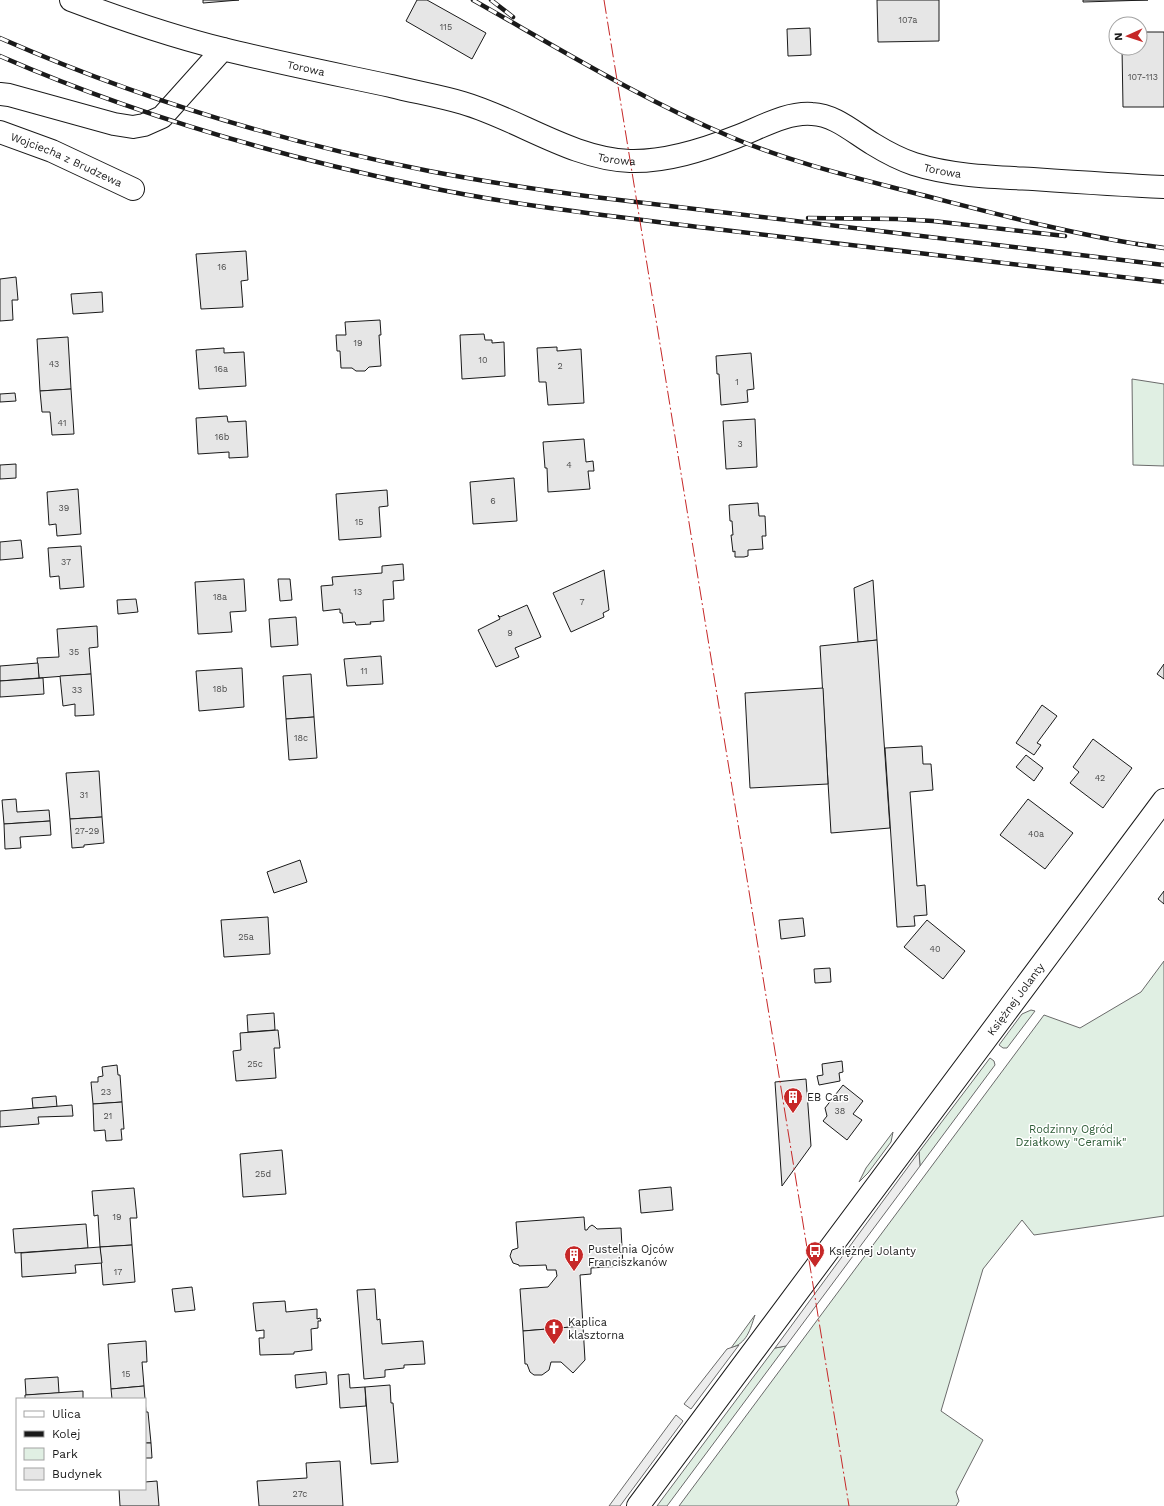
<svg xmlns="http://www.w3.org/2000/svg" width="1164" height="1506" font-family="'Work Sans',sans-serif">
  <rect width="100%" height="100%" fill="#fff"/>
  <g fill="#e0efe3" stroke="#6a6a6a">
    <path d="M1132 379 1164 384V466L1133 465Z"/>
    <path d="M1164 961V1216L1034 1235 1022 1220 983 1269 941 1411 983 1440 956 1492 959 1501 956 1506H679L1044 1015 1080 1028 1141 992Z"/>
    <path d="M1031 1010 1035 1011 1007 1048H1003L999 1045 1022 1014Z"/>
    <path d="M990 1058 994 1061 995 1065 920 1166 919 1152Z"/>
    <path d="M893 1132 891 1142 868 1173 859 1182 866 1168Z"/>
    <path d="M755 1315C750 1330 747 1343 731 1348Z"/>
    <path d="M786 1346 667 1506H657L775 1348Z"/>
  </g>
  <g fill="#ededed" stroke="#6a6a6a">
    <path d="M919 1152 920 1166 786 1346 775 1348Z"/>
    <path d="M739 1345 691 1409 684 1404 727 1349Z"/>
    <path d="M676 1415 683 1421 620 1506H609Z"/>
  </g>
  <g fill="#e6e6e6" stroke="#1a1a1a">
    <path d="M203 0H239L203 3Z"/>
    <path d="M417 0H427L486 33 472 59 406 21Z"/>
    <path d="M877 0H939V41L878 42Z"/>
    <path d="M1083 0H1148L1083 2Z"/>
    <path d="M810 28 811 55 788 56 787 29Z"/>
    <path d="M1140 32H1164V107H1123L1122 48H1140Z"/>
    <path d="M246 251 248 280 241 281 243 307 201 309 196 254Z"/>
    <path d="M16 277 18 300H12L13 320 0 321V279Z"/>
    <path d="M102 292 103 312 73 314 71 294Z"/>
    <path d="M380 320 381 335H379L381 366 369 367 365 371H356L352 368H341L340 351H337L336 335H346L345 322Z"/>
    <path d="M484 334 485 340H492V343L504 342 505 376 462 379 460 335Z"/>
    <path d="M68 337 71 389 40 391 37 339Z"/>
    <path d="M557 347V351L581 349 584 403 548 405 546 382H539L537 348Z"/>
    <path d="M224 348V353L244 352 246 386 199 389 196 350Z"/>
    <path d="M751 353 754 389 747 390 748 402 721 405 719 374H717L716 356Z"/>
    <path d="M71 389 74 434 52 435 50 412H42L40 391Z"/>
    <path d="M15 393 16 401 0 402V394Z"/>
    <path d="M227 416 228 422 246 421 248 457 229 458V452L198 454 196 418Z"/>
    <path d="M755 419 757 467 726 469 723 421Z"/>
    <path d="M584 439 586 462 593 461 594 471H588L590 489 548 492 547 468H545L543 442Z"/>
    <path d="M16 464V478L0 479V465Z"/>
    <path d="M514 478 517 521 473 524 470 482Z"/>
    <path d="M78 489 81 534 57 536 56 524 49 525 47 492Z"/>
    <path d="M387 490 388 506 379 507 381 537 339 540 336 494Z"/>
    <path d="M758 503 759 516H765L766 536H762L763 549 748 550V556L744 557H735V551L733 552 731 535H733L732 521H730L729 505Z"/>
    <path d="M21 540 23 558 0 560V542Z"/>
    <path d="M81 546 84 587 60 589 59 576 50 577 48 548Z"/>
    <path d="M403 564 404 580 393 581 394 599 383 600 384 621 370 622 371 624 356 625 355 622 343 623 342 613H340V609L323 611 321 586 333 585 332 577 382 573V566Z"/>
    <path d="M604 570 609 610 603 613 604 617 571 632 553 593Z"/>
    <path d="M244 579 246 611 230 612 232 632 198 634 195 582Z"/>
    <path d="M278 579H290L292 600 280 601Z"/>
    <path d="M873 580 877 640 858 642 854 588Z"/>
    <path d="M136 599 138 612 118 614 117 600Z"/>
    <path d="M527 605 541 637 515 648 519 657 496 667 478 630 500 619 498 615 500 617Z"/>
    <path d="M296 617 298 645 271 647 269 619Z"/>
    <path d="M97 626 98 647 89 648 91 674 39 678 37 658 59 657 57 629Z"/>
    <path d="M877 640 890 828 831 833 820 646Z"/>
    <path d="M381 656 383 684 347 686 344 659Z"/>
    <path d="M38 663 39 678 0 681V666Z"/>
    <path d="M1164 664V679L1157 674Z"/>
    <path d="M242 668 244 707 199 711 196 671Z"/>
    <path d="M91 674 94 715 75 716V704L63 706 60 676Z"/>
    <path d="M311 674 314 717 286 719 283 676Z"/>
    <path d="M43 678 44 694 0 697V681Z"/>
    <path d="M823 688 828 784 750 788 745 693Z"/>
    <path d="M1042 705 1057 716 1037 743 1041 745 1034 755 1016 743Z"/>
    <path d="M314 717 317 758 289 760 286 719Z"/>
    <path d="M1093 739 1132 768 1103 808 1070 783 1079 772 1073 767Z"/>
    <path d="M922 746 923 764H931L933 790 910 792 917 886 925 885 927 915 914 916 915 926 897 927 885 748Z"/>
    <path d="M1026 755 1043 768 1034 781 1016 767Z"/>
    <path d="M99 771 102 817 70 819 66 773Z"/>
    <path d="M16 799 17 812 49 810 50 821 4 824 2 800Z"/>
    <path d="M1028 799 1073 833 1045 869 1000 835Z"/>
    <path d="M102 817 104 843 84 845V847L72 848 70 819Z"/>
    <path d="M50 821 51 835 20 837 21 848 5 849 4 824Z"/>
    <path d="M300 860 307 882 274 893 267 872Z"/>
    <path d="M1164 891V904L1158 899Z"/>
    <path d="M268 917 270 954 224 957 221 920Z"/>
    <path d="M803 918 805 936 781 939 779 920Z"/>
    <path d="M927 920 965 951 943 979 904 947Z"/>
    <path d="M830 968 831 982 815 983 814 969Z"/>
    <path d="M274 1013 275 1030 248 1032 247 1015Z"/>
    <path d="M278 1030 280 1048H274L276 1078 236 1081 233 1051 241 1050 240 1033Z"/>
    <path d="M842 1061 843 1072 839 1073 840 1081 819 1085 817 1076 823 1075 822 1064Z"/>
    <path d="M117 1065 118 1075H120L122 1102 93 1104 91 1082H98V1077L103 1076 102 1067Z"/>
    <path d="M806 1079 811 1146 782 1186 775 1082Z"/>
    <path d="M843 1085 863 1101 853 1114 862 1120 847 1140 823 1121 827 1116 825 1108Z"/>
    <path d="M56 1096 57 1107 33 1108 32 1098Z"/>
    <path d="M122 1102 124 1129H121L122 1140 106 1141 105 1130 94 1131 93 1104Z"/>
    <path d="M72 1105 73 1116 38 1117 39 1124 0 1127V1111Z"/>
    <path d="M282 1150 286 1194 243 1197 240 1154Z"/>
    <path d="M671 1187 673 1210 641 1213 639 1190Z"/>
    <path d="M134 1188 137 1218H130L132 1245 100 1247 98 1215 94 1216 92 1191Z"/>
    <path d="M584 1217 585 1230H587L589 1227 592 1225 595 1227 597 1229 621 1228 623 1266 591 1268V1274L580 1275 583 1326 523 1331 520 1289 548 1287 557 1276 556 1270H547L546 1265 519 1266V1265L513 1263 510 1256 512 1250 518 1248 516 1222Z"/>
    <path d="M86 1224 88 1248 15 1253 13 1229Z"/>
    <path d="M132 1245 135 1282 103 1285 100 1247Z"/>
    <path d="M100 1247 102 1263 75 1265 76 1273 22 1277 21 1253Z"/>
    <path d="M192 1287 195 1310 175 1312 172 1289Z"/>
    <path d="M375 1289 377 1320 380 1319 382 1344 423 1341 425 1364 404 1365V1368L385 1370V1377L364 1379 357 1290Z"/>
    <path d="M285 1301 286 1312 317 1309V1319L320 1318 321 1321H318V1328L311 1329 312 1350 294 1352V1354L260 1355 259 1338H264V1330L256 1331 253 1303Z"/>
    <path d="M583 1326 585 1360 573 1373 561 1362H551L549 1370 542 1375H534L530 1372 527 1364H525L523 1331Z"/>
    <path d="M146 1341 147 1362H142L144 1386 111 1389 108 1344Z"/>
    <path d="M326 1372 327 1384 296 1388 295 1375Z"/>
    <path d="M349 1374 350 1388 365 1387 366 1406 340 1408 338 1375Z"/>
    <path d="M58 1377 59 1393 26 1395 25 1379Z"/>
    <path d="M390 1385 391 1403H393L398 1462 371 1464 365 1387Z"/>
    <path d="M144 1386 145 1399H112L111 1389Z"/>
    <path d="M83 1391V1399H25V1395Z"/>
    <path d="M145 1400 146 1412H148L151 1443H145Z"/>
    <path d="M145 1443H151L152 1458H145Z"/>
    <path d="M340 1461 343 1506H259L257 1481 307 1478 306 1463Z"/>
    <path d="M157 1481 159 1506H120L119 1489H145V1482Z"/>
  </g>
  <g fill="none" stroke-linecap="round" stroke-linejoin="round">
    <g stroke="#1a1a1a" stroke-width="24">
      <g id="street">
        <path id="s1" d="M71 0C121 19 171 36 223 49 279 63 335 74 391 86 415 92 439 96 463 103 518 119 572 159 630 161 666 162 703 150 736 137 760 128 786 112 812 114 835 115 853 132 873 144 886 152 899 159 914 164 952 176 993 177 1033 179 1076 182 1120 185 1164 187"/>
        <path d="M0 94 9 95 114 124 133 127 144 125 162 117 223 49"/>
        <path id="s2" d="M0 132 52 151 133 189"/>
      </g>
    </g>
    <g stroke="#1a1a1a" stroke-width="24">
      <g id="secondary">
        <path id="s3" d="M638 1506 1164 800"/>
      </g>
    </g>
    <use href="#street" stroke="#fff" stroke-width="22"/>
    <use href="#secondary" stroke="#fff" stroke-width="22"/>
    <g stroke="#1a1a1a" stroke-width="4.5">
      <g id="rail">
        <path d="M473 0C558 48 641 99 731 137 789 162 857 178 918 194 993 213 1067 233 1143 245"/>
        <path d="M491 0 513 17"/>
        <path d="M0 38C137 98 282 142 429 171 481 181 533 189 586 196L1164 265"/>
        <path d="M0 56C135 115 278 156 422 186 516 206 612 216 707 228 859 247 1012 263 1164 282"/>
        <path d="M808 218 897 219 933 221 1065 236"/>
        <path d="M1138 244 1164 248"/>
      </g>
    </g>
    <use href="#rail" stroke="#fff" stroke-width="3" stroke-dasharray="9" stroke-linecap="butt"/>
    <path stroke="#c62828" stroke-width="1" stroke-dasharray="14 3 2 3" stroke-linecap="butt" d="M604 0 849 1506"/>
  </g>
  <defs>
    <g id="building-pin" transform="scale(1)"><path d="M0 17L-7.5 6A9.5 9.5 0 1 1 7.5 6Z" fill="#c62828" stroke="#fff"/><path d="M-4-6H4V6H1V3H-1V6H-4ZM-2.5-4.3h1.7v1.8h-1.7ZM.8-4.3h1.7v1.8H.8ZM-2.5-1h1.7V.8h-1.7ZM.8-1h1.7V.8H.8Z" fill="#fff"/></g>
    <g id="bus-pin" transform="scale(1)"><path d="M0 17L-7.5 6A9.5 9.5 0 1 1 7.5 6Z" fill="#c62828" stroke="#fff"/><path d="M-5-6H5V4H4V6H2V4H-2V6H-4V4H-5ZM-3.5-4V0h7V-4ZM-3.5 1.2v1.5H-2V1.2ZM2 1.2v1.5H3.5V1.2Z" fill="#fff"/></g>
    <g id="church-pin" transform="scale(1)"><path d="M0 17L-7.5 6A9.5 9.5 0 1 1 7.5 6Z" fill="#c62828" stroke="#fff"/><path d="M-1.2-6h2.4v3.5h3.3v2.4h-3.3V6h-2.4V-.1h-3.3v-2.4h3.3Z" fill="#fff"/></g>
  </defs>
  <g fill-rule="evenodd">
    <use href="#building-pin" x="793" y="1097"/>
    <use href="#bus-pin" x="815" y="1251"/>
    <use href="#building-pin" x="574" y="1255"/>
    <use href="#church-pin" x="554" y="1328"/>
  </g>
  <g text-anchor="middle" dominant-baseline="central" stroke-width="3" stroke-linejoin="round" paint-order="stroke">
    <g font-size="9" fill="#4d4d4d">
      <text x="908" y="20">107a</text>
      <text x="446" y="27">115</text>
      <text x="1143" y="77">107-113</text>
      <text x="222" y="267">16</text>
      <text x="358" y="343">19</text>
      <text x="483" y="360">10</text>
      <text x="54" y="364">43</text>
      <text x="560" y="366">2</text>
      <text x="221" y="369">16a</text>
      <text x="737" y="382">1</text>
      <text x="62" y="423">41</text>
      <text x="222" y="437">16b</text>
      <text x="740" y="444">3</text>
      <text x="569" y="465">4</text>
      <text x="493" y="501">6</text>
      <text x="64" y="508">39</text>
      <text x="359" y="522">15</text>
      <text x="66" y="562">37</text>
      <text x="358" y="592">13</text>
      <text x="220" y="597">18a</text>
      <text x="582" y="602">7</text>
      <text x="510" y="633">9</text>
      <text x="74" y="652">35</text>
      <text x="364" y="671">11</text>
      <text x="220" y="689">18b</text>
      <text x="77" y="690">33</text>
      <text x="301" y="738">18c</text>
      <text x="1100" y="778">42</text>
      <text x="84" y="795">31</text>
      <text x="87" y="831">27-29</text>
      <text x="1036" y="834">40a</text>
      <text x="246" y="937">25a</text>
      <text x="935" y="949">40</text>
      <text x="255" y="1064">25c</text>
      <text x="106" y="1092">23</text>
      <text x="840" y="1111">38</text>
      <text x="108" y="1116">21</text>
      <text x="263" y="1174">25d</text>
      <text x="117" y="1217">19</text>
      <text x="118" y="1272">17</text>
      <text x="126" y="1374">15</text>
      <text x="300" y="1494">27c</text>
    </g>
    <g font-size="11" fill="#1a1a1a" stroke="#fff">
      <text stroke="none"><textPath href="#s1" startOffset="245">Torowa</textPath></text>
      <text stroke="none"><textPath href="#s1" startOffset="570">Torowa</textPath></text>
      <text stroke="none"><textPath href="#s2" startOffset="72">Wojciecha z Brudzewa</textPath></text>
      <text stroke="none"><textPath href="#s1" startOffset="917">Torowa</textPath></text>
      <text stroke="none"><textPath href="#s3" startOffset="632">Księżnej Jolanty</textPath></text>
    </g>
    <g font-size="11" fill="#1a1a1a" stroke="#fff" text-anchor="start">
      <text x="807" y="1097">EB Cars</text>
      <text x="588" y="1249">Pustelnia Ojców<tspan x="588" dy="13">Franciszkanów</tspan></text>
      <text x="829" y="1251">Księżnej Jolanty</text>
      <text x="568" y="1322">Kaplica<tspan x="568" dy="13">klasztorna</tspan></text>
    </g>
    <g font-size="11" fill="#2b5a34" stroke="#fff">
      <text x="1071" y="1129">Rodzinny Ogród<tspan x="1071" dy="13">Działkowy "Ceramik"</tspan></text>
    </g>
  </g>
  <rect x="16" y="1398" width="130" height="92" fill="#ffffff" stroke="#a3a3a3"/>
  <rect x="24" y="1411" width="20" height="6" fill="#ffffff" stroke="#a3a3a3"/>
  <text x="52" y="1418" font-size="12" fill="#1a1a1a">Ulica</text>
  <rect x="24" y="1431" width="20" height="6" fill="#1a1a1a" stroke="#a3a3a3"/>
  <text x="52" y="1438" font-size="12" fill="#1a1a1a">Kolej</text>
  <rect x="24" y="1448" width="20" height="12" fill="#e0efe3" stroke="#a3a3a3"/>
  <text x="52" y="1458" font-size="12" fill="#1a1a1a">Park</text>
  <rect x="24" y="1468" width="20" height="12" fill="#e6e6e6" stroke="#a3a3a3"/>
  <text x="52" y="1478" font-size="12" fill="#1a1a1a">Budynek</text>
  <g transform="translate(1128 36) rotate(267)"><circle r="19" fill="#ffffff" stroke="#a3a3a3"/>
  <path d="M0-3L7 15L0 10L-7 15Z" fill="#c62828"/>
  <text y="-6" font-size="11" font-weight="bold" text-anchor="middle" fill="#1a1a1a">N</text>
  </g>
</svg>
